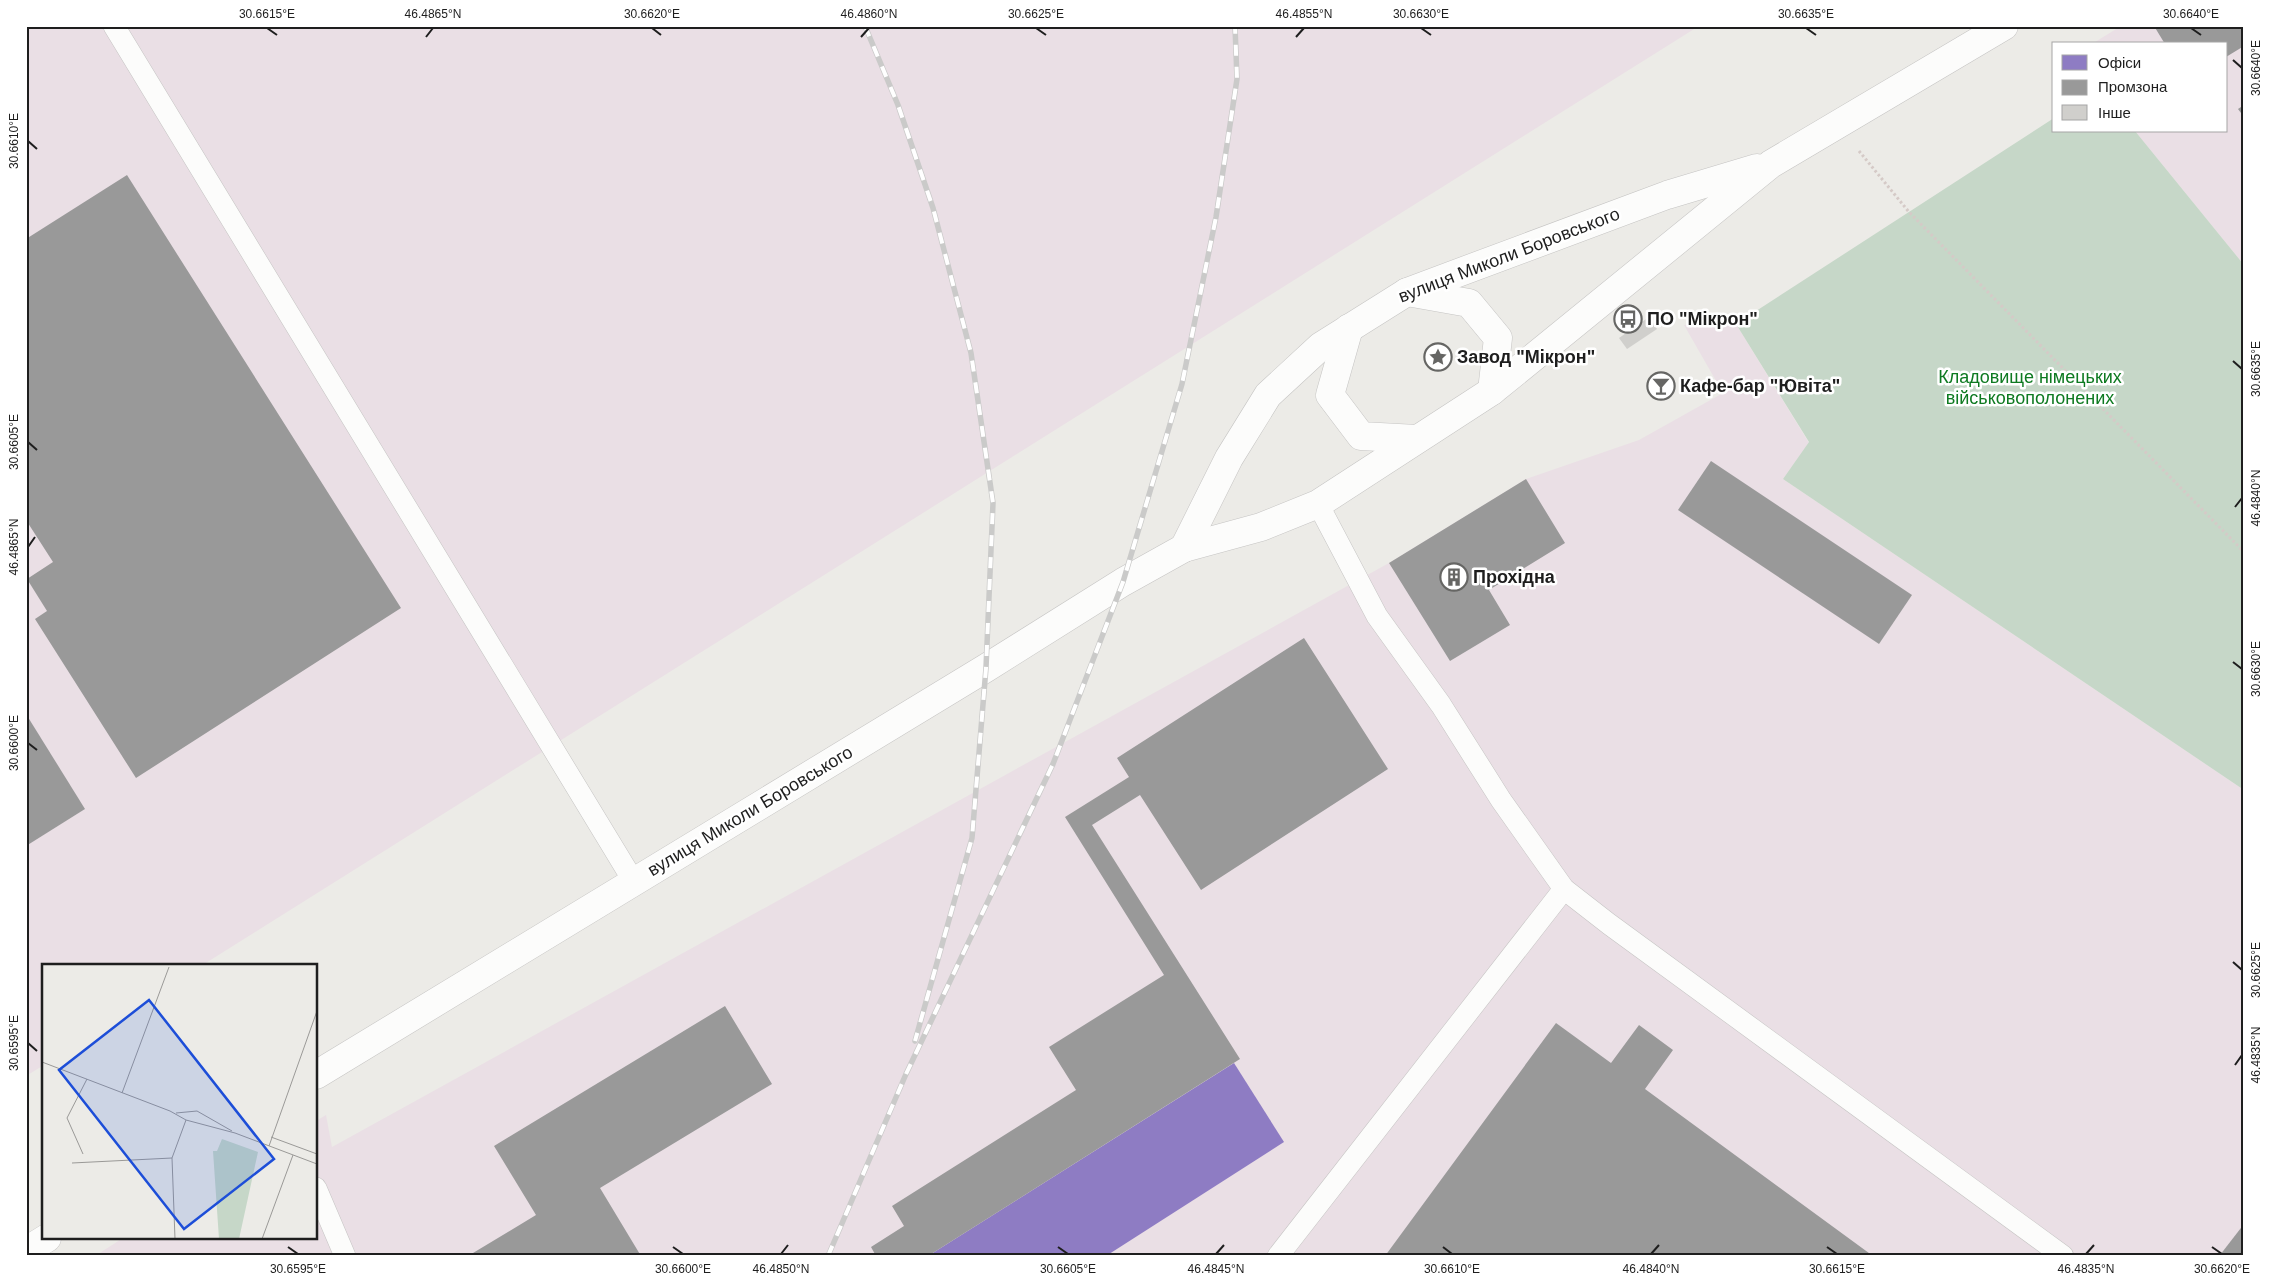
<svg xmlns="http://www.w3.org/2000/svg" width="2270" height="1282" font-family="Arial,sans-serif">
  <rect width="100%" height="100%" fill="#ecebe7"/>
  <g fill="#eadfe5">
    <path d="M26 26H1699L201 966H44V1065L26 1076Z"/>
    <path d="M2121 26H2244V265L2135 131H2226V44H2092Z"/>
    <path d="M1736 324 1809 443 1783 479 2244 790V1256H95L123 1238H316V1121L326 1115 332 1147 1389 563 1526 479 1639 440 1723 393 1684 325Z"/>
  </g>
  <path fill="#c6d7c8" d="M2054 118V131H2135L2244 265V790L1783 479 1809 442 1736 324Z"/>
  <path fill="#8e7cc3" d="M1234 1063 1284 1142 1106 1256H928Z"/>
  <g fill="#999">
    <path d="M2154 26H2244V46L2226 57V44H2165Z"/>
    <path d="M2244 105V117L2238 109Z"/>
    <path d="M127 175 401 608 136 778 35 619 47 611 27 579 53 562 26 520V239Z"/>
    <path d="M1711 461 1912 595 1879 644 1678 510Z"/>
    <path d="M1526 479 1565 543 1489 590 1510 625 1450 661 1389 563Z"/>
    <path d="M1304 638 1388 769 1201 890 1140 795 1092 825 1240 1059 928 1256H876L871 1247 904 1226 892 1206 1076 1090 1049 1047 1164 975 1065 817 1129 777 1117 758Z"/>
    <path d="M26 714 85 809 26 846Z"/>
    <path d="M725 1006 772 1084 600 1188 641 1256H468L536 1215 494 1146Z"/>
    <path d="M1556 1023 1611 1063 1639 1025 1673 1050 1645 1089 1873 1256H1385Z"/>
    <path d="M2244 1224V1256H2221L2220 1255Z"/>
  </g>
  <path fill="#d0cfcc" d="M1649 317 1657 329 1627 349 1619 338Z"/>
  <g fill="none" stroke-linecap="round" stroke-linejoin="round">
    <g stroke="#c5c4c3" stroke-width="22">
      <g id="lane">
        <path d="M114 26 634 882"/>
        <path d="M1318 504 1377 616 1441 705 1501 800 1564 889 1609 924 2063 1256"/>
        <path d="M316 1188 345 1256"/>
        <path d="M1278 1256 1564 889"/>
      </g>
    </g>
    <g stroke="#c5c4c3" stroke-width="29">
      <g id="street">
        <path d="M1407 292 1469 303 1498 338 1492 391"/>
        <path d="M1349 328 1330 395 1361 436 1417 439"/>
        <path d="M1184 548 1229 458 1268 395 1321 346 1407 292 1667 195 1757 168"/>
        <path d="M316 1075 986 668 1123 582 1184 548 1261 527 1318 504 1492 391 1771 164 2004 26"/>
        <path d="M26 1251 47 1238"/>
      </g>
    </g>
    <path stroke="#d5cac7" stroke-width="3" stroke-dasharray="2.5 2.5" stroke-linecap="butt" d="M1859 151 1909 212 2244 552"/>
    <use href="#lane" stroke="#fcfcfb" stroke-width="21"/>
    <use href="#street" stroke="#fcfcfb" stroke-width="28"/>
    <g stroke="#cacac9" stroke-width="5.5">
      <g id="rail">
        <path d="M865 26 898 105 933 208 971 353 993 503 986 668 972 838 915 1041"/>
        <path d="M828 1256 906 1074 1053 764 1123 582 1182 384 1216 217 1237 79 1235 26"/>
      </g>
    </g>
    <use href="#rail" stroke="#fff" stroke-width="4" stroke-dasharray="11" stroke-linecap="butt"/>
  </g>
  <path fill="none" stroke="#1e1e1e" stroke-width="2" d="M267 28 277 35M652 28 661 35M1036 28 1046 35M1421 28 1431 35M1806 28 1816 35M2191 28 2201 35M426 37 433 28M861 37 869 28M1296 37 1304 28M2233 60 2242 68M28 141 37 149M2233 361 2242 369M28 442 37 450M2235 507 2242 498M28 547 35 537M2233 662 2242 669M28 743 37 750M2233 962 2242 970M28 1043 37 1051M2235 1065 2242 1055M288 1247 298 1254M673 1247 683 1254M1058 1247 1068 1254M1443 1247 1452 1254M1827 1247 1837 1254M2212 1247 2222 1254M781 1254 788 1245M1216 1254 1224 1245M1651 1254 1659 1245M2086 1254 2094 1245"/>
  <defs>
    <g id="bus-ring" transform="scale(1.4375)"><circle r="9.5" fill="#fff" stroke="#666664" stroke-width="1.5"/><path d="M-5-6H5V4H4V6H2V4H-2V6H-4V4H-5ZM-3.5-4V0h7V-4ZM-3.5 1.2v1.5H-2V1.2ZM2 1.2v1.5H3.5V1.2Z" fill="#666664"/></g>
    <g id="sight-ring" transform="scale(1.4375)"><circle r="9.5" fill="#fff" stroke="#666664" stroke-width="1.5"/><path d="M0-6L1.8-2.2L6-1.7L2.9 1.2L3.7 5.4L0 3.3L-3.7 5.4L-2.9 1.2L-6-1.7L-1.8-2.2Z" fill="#666664"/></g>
    <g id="bar-ring" transform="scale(1.4375)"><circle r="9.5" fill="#fff" stroke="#666664" stroke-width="1.5"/><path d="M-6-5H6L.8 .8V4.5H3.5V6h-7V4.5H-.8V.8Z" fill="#666664"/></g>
    <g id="building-ring" transform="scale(1.4375)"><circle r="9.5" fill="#fff" stroke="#666664" stroke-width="1.5"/><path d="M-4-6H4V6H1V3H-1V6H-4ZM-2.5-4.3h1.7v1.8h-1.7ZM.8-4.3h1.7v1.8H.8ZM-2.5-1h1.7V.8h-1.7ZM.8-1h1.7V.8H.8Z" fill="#666664"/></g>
  </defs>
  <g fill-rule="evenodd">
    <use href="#bus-ring" x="1628" y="319"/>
    <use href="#sight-ring" x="1438" y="357"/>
    <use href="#bar-ring" x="1661" y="386"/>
    <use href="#building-ring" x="1454" y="577"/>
  </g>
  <g text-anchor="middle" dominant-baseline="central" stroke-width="5" stroke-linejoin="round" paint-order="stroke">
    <g font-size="18" fill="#1e1e1e" stroke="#fff">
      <text transform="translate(1509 255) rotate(-21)">вулиця Миколи Боровського</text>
      <text transform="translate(750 811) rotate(-31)">вулиця Миколи Боровського</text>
    </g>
    <g font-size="18" font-weight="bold" fill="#1e1e1e" stroke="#fff" text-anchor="start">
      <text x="1647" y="319">ПО "Мікрон"</text>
      <text x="1457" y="357">Завод "Мікрон"</text>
      <text x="1680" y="386">Кафе-бар "Ювіта"</text>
      <text x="1473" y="577">Прохідна</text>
    </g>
    <g font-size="18" fill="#0e7a21" stroke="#fff">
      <text x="2030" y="377">Кладовище німецьких<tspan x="2030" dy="21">військовополонених</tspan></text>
    </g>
  </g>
  <g transform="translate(42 964)">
    <rect width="275" height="275" fill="#ecebe7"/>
    <path d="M180 175 216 188 197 275H177L171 187H175Z" fill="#c6d7c8"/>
    <path fill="none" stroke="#9a9997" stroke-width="1" d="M0 98 128 147 144 156 193 169 275 200M80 129 127 3M134 149 155 147 190 167M229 173 275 190M227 182 275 47M41 190 25 154 45 115M30 199 130 194M133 275 130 194 144 156M220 275 251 191"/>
    <path fill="#1d4ed8" fill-opacity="0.15" stroke="#1d4ed8" stroke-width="2.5" d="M107 36 232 195 142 265 17 106Z"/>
    <rect width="275" height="275" fill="none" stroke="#1e1e1e" stroke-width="2.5"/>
  </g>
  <rect width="2270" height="1282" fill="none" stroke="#ffffff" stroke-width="55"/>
  <rect x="2052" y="42" width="175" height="90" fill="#ffffff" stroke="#a5a5a5"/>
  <rect x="2062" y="55" width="25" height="15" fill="#8e7cc3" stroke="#a5a5a5"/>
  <text x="2098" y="68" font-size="15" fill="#1e1e1e">Офіси</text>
  <rect x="2062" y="80" width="25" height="15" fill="#999999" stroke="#a5a5a5"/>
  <text x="2098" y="92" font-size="15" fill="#1e1e1e">Промзона</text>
  <rect x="2062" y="105" width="25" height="15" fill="#d0cfcc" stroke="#a5a5a5"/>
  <text x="2098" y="118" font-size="15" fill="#1e1e1e">Інше</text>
  <rect x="28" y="28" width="2214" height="1226" fill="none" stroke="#1e1e1e" stroke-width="2"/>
  <g font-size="12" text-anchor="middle" fill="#1e1e1e">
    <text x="267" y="18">30.6615°E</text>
    <text x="433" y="18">46.4865°N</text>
    <text x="652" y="18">30.6620°E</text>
    <text x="869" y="18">46.4860°N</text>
    <text x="1036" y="18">30.6625°E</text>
    <text x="1304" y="18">46.4855°N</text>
    <text x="1421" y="18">30.6630°E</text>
    <text x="1806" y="18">30.6635°E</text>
    <text x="2191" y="18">30.6640°E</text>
    <text transform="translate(2256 68) rotate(-90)" y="4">30.6640°E</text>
    <text transform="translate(14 141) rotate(-90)" y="4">30.6610°E</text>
    <text transform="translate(2256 369) rotate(-90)" y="4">30.6635°E</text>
    <text transform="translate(14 442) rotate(-90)" y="4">30.6605°E</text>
    <text transform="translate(2256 498) rotate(-90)" y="4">46.4840°N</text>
    <text transform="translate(14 547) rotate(-90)" y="4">46.4865°N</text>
    <text transform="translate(2256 669) rotate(-90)" y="4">30.6630°E</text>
    <text transform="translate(14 743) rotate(-90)" y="4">30.6600°E</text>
    <text transform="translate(2256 970) rotate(-90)" y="4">30.6625°E</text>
    <text transform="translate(14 1043) rotate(-90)" y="4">30.6595°E</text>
    <text transform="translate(2256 1055) rotate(-90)" y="4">46.4835°N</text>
    <text x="298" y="1273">30.6595°E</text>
    <text x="683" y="1273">30.6600°E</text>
    <text x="781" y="1273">46.4850°N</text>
    <text x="1068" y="1273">30.6605°E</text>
    <text x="1216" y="1273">46.4845°N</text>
    <text x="1452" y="1273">30.6610°E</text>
    <text x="1651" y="1273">46.4840°N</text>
    <text x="1837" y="1273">30.6615°E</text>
    <text x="2086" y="1273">46.4835°N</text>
    <text x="2222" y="1273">30.6620°E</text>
  </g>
</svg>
